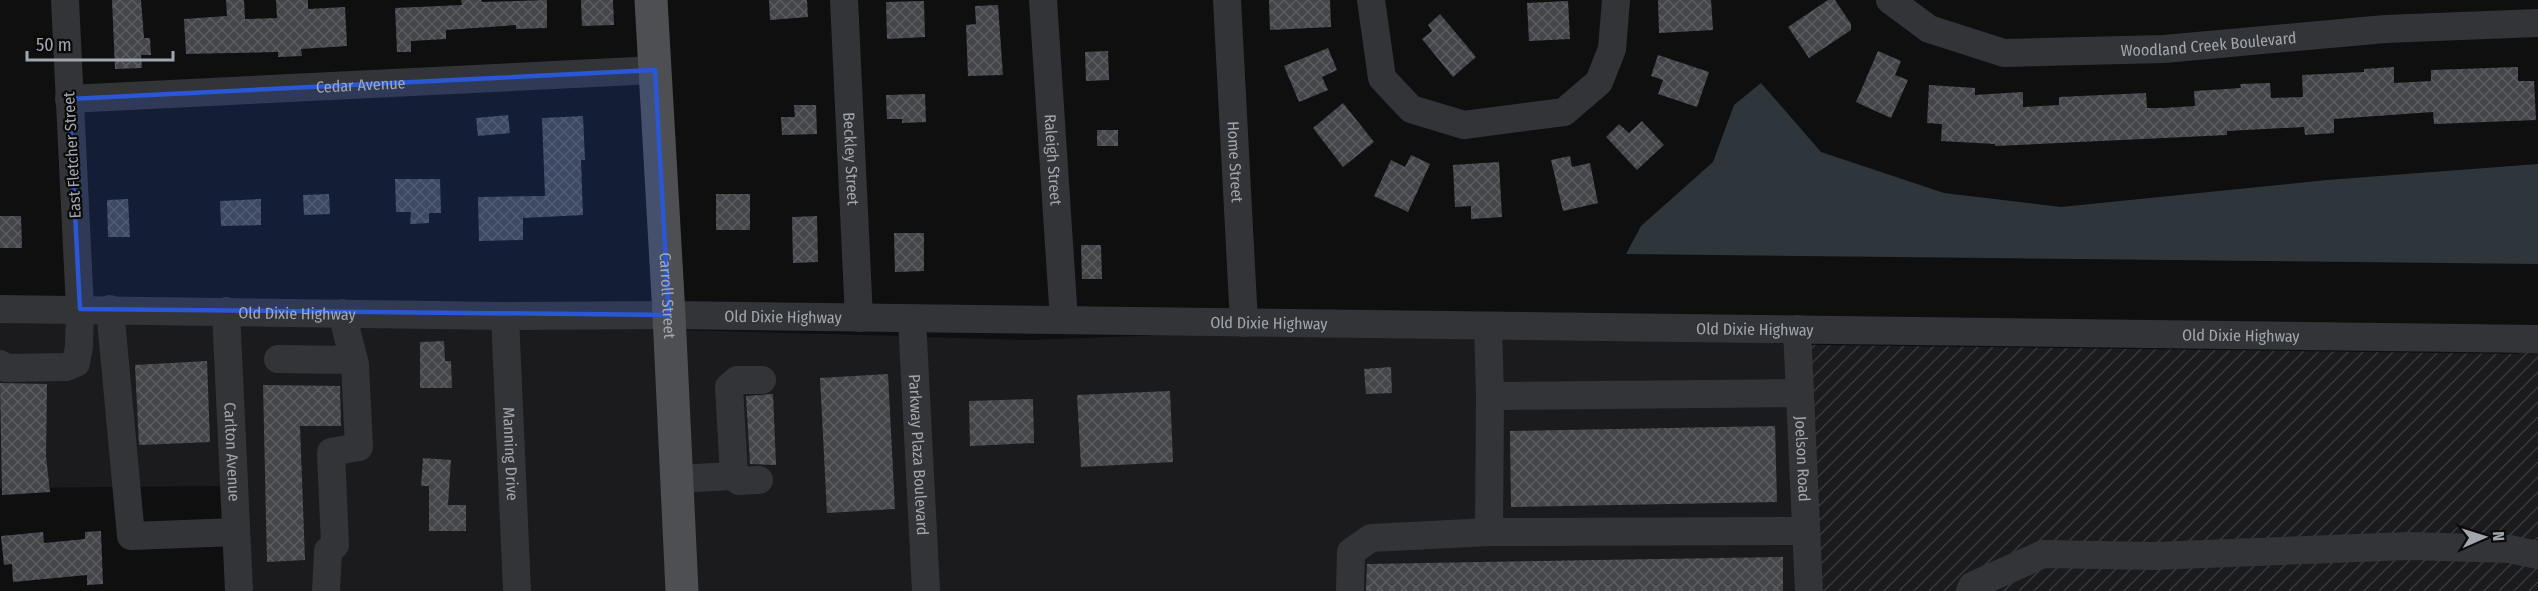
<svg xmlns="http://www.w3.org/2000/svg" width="2538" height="591" font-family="'Fira Sans Condensed',sans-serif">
  <defs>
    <pattern id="industrial-furrows" width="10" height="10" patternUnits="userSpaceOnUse" patternTransform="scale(1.5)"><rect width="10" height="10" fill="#1b1b1d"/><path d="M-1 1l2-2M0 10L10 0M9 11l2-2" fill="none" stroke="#39393b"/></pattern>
    <pattern id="building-cross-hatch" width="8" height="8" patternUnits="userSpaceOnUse" patternTransform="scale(1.5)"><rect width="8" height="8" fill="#434548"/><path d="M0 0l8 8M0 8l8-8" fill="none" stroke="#5b5d60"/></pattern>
  </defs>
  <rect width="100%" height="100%" fill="#0f0f10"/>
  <g fill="#1b1b1d">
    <path d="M0 319 215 321 223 486 0 488Z"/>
    <path d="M238 321 494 326 506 591H251Z"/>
    <path d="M517 326 658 329 670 591H529Z"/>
    <path d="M681 330 901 336 915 591H693Z"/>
    <path d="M1221 333 1697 338 1787 344 1798 591H938L924 337 1029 340Z"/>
  </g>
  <path fill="url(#industrial-furrows)" d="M1810 345 2518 354 2520 351 2538 352V591H1822Z"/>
  <path fill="#2e363b" d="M1761 83 1821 152 1944 193 2061 207 2327 180 2538 164V264L1626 254 1641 226 1713 162 1734 105Z"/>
  <g fill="url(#building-cross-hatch)">
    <path d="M112 0H141L144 38H150L151 55H141L142 68 115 69Z"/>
    <path d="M226 0H244L245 19 277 18 276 0H308V9L345 7 347 46 301 49 302 56 278 57V52L186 54 184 19 227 16Z"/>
    <path d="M461 0H481L482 2 547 0V28L516 29V25L446 30V39L411 41V52H397L395 8 462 5Z"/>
    <path d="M581 0H613L614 25 582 26Z"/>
    <path d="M769 0H807L808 17 770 20Z"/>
    <path d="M1269 0H1330L1331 27 1270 30Z"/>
    <path d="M1658 0H1711L1713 30 1659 33Z"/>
    <path d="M1828 0H1835L1851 24V30L1809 58 1788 27Z"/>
    <path d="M924 1 925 37 887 39 886 2Z"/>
    <path d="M1568 1 1570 39 1529 41 1527 3Z"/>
    <path d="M998 5 1003 75 968 76 966 25 976 24 975 6Z"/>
    <path d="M1440 14 1476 57 1453 77 1422 39 1432 31 1428 25Z"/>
    <path d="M1328 48 1337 70 1322 77 1328 90 1299 102 1284 66Z"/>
    <path d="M1108 51 1109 80 1086 81 1085 52Z"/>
    <path d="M1878 51 1901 61 1895 75 1908 80 1891 118 1856 102Z"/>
    <path d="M1658 55 1709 72 1697 107 1658 94 1663 80 1651 76Z"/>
    <path d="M2394 67V83L2431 81V70L2518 67V81H2534L2536 120 2434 124 2433 112 2334 119V133L2305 135 2304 127 2227 131V135L1995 146V144L1941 141 1942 124 1927 123 1929 85 1975 88V95L2023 92V107L2059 105V97L2146 93 2147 108H2163L2195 106 2194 91 2241 88 2240 84 2270 83 2271 98 2303 97 2302 75 2364 72V69Z"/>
    <path d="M925 94 926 122 902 123V119H887L886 95Z"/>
    <path d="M1343 103 1374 142 1343 167 1313 128Z"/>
    <path d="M794 105H816L817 134 782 135 781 117H795Z"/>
    <path d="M508 115 510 133 478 136 476 118Z"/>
    <path d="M583 116 585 160H581L583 215 523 218V240L479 241 478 197 545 196 542 118Z"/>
    <path d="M1642 121 1664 145 1637 170 1606 137 1619 124 1629 133Z"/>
    <rect x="1097" y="130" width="21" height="16"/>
    <path d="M1411 155 1430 164 1408 212 1374 196 1391 160 1405 167Z"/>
    <path d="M1570 156 1572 167 1590 163 1598 203 1563 211 1551 160Z"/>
    <path d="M1499 162 1502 217 1471 219V206L1455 207 1453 165Z"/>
    <path d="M395 179H440L441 213H429V223L410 224 411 212H396Z"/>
    <path d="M329 194 330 214 304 215 303 195Z"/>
    <rect x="716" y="194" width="34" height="36"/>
    <path d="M128 199 130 237H108L107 200Z"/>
    <path d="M261 199V225L221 226 220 201Z"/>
    <path d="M0 216H21L22 248H0Z"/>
    <path d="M817 216 818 262 793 263 792 217Z"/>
    <path d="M894 233H924V271L895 272Z"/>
    <path d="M1081 245H1101L1102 279H1082Z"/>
    <path d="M444 341 445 361H451L452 388H420V342Z"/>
    <path d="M207 361 210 442 139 445 135 365Z"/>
    <path d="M1391 367 1392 393 1366 394 1364 369Z"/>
    <path d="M888 374 895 509 827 513 820 378Z"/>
    <path d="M0 383 47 384 46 456 50 492 2 495Z"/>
    <path d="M263 385 340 386 341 426H300L305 560 267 562Z"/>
    <path d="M1170 391 1173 462 1081 467 1077 395Z"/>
    <path d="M773 394 776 465 750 464 746 396Z"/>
    <path d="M1033 399 1034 443 970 446 969 401Z"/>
    <path d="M1775 426 1777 502 1511 507 1510 431Z"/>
    <path d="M423 458 451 460 448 505H466V531H429V486H421Z"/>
    <path d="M101 531 103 584 87 585V575L13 582 12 564 4 565 1 536 43 532 44 543 85 539V532Z"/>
    <path d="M1783 557V591H1366L1367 564Z"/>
  </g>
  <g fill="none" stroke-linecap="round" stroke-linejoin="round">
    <g stroke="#323437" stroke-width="28">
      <path id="s1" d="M844 0 859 318"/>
      <path id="s2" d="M1043 0 1064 320"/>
      <path id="s3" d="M1227 0 1244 323"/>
      <path d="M1371 0 1382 78 1411 109 1464 125 1564 112 1599 82 1612 49 1616 0"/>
      <path id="s4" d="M1890 0 1929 29 2004 53 2164 49 2385 29 2538 23"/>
      <path id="s5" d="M69 99 655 70"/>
      <path id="s6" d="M0 309 505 316 669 315 2538 339"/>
      <path d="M110 309 131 536 236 532"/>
      <path id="s7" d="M226 311 239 591"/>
      <path id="s8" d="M505 316 517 591"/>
      <path id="s9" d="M912 319 926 591"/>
      <path d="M1488 326 1490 396 1489 532"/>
      <path id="s10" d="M1797 329 1809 591"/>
      <path d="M278 359 354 360"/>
      <path d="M0 364 6 368 66 367 76 363 79 346 80 309 65 0"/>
      <path d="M1490 396 1800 393"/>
      <path d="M676 479 734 476"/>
      <path d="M759 480 739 481 734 476 729 387 737 380H762"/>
      <path d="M326 591 328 551 335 545 331 452 359 447 355 365 342 313"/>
      <path d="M1350 591 1351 552 1371 538 1489 532 1806 531"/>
      <path d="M1970 591 1972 586 2043 554 2154 556 2409 546 2509 549 2538 555"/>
    </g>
    <path stroke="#4d4f53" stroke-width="33" id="s11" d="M651 0 669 315 682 591"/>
  </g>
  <path fill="#2a57d4" fill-opacity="0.2" stroke="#2a57d4" stroke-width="4.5" stroke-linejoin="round" d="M655 70 669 315 80 309 69 99Z"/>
  <g text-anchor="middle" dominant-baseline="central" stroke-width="4.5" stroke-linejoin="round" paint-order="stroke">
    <g font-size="16" fill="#a2a7af" stroke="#0a0a0b">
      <text stroke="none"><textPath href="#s4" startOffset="332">Woodland Creek Boulevard</textPath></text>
      <text stroke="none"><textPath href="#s5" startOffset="292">Cedar Avenue</textPath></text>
      <text transform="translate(72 155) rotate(-93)">East Fletcher Street</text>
      <text stroke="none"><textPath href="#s1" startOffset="159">Beckley Street</textPath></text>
      <text stroke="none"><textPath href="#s2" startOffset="160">Raleigh Street</textPath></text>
      <text stroke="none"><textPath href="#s3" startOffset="162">Home Street</textPath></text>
      <text stroke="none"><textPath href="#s11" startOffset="296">Carroll Street</textPath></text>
      <text stroke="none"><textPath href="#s6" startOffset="297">Old Dixie Highway</textPath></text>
      <text stroke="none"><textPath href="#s6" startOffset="783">Old Dixie Highway</textPath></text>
      <text stroke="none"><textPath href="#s6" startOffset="1269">Old Dixie Highway</textPath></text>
      <text stroke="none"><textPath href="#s6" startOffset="1755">Old Dixie Highway</textPath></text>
      <text stroke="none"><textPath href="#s6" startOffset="2241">Old Dixie Highway</textPath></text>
      <text stroke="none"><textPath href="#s7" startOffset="141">Carlton Avenue</textPath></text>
      <text stroke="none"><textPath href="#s8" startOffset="138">Manning Drive</textPath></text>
      <text stroke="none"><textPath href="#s9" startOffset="136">Parkway Plaza Boulevard</textPath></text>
      <text stroke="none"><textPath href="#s10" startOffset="130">Joelson Road</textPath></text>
    </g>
  </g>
  <g transform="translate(2484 537) rotate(87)" stroke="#0a0a0b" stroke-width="4.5" paint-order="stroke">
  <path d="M0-4.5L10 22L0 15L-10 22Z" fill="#a2a7af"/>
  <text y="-9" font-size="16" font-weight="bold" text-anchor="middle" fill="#a2a7af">N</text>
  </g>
  <path d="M27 51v9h146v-9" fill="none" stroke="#a2a7af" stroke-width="3"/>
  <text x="36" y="51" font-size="18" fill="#a2a7af" stroke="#0a0a0b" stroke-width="4.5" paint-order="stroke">50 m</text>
</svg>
